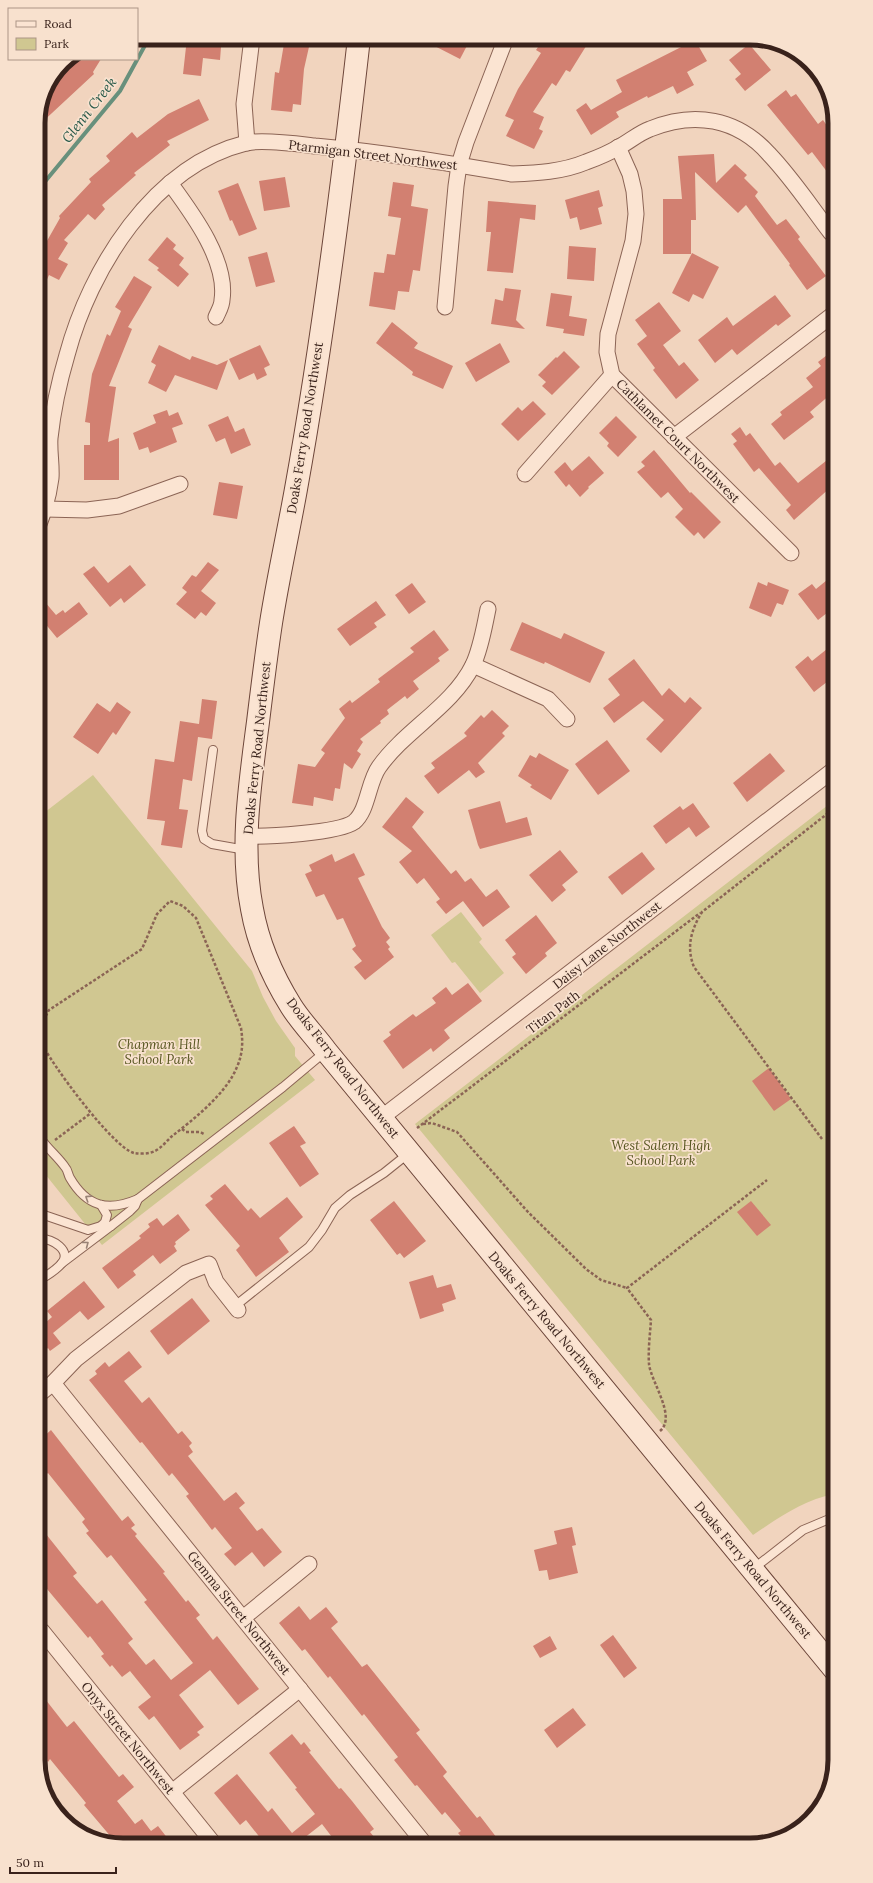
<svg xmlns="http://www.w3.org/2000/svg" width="873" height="1883" font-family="Lora,serif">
  <rect width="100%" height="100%" fill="#f1d4be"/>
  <g fill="#d0c791">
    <path d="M93 775 252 971 263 997 276 1021 295 1048V1056L315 1080 102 1245 41 1169 40 816Z"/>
    <path d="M832 802 834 1494C804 1500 778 1518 753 1535L415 1124Z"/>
    <path d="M461 912 482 939 479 942 504 973 480 993 455 962 452 963 431 935Z"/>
  </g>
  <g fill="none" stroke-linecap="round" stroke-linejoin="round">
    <path stroke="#68907c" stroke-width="4" d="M38 190 120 91 149 38"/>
  </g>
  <g fill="#d28071">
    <path d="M187 38 205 40V45L221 47 220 60 203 58 201 76 183 74Z"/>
    <path d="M285 38H311L304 69 301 105 293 104 292 112 271 110 275 72 279 73Z"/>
    <path d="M419 38H471L460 59Z"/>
    <path d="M544 38H581L588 43 570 72 566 70 556 86 552 83 533 112 544 117 539 129 543 131 534 149 506 136 514 120 505 116 518 89 541 53 536 50Z"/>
    <path d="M695 40 707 61 687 72 694 85 677 94 673 86 648 98 647 96 616 112 619 117 591 135 576 110 586 103 591 110 622 92 616 80Z"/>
    <path d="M749 44 771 70 745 91 735 79 741 74 729 60Z"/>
    <path d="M69 59H101L93 72 94 74 38 126V118L45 90 60 68Z"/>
    <path d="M786 90 791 97 796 94 818 124 823 120 830 130 831 177 812 152 808 155 767 105Z"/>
    <path d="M199 99 209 120 167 141 170 145 134 173 136 175 102 205 105 209 95 220 88 214 64 240 68 243 58 259 68 264 59 280 49 275 39 297V255L60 218 59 216 91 182 89 179 110 161 106 156 132 132 137 138 168 114Z"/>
    <path d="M714 154 716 183 735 164 747 175 744 178 758 192 755 196 777 225 786 219 800 237 798 239 826 276 807 290 789 265 790 264 746 205 738 213 695 172 696 220H691V254H663V199H682L678 156Z"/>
    <path d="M285 177 290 207 264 211 259 181Z"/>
    <path d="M393 182 414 185 411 206 428 209 420 271 413 270 409 292 398 291 395 310 369 306 374 272 384 273 387 254 395 255 401 218 388 216Z"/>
    <path d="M238 183 257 229 239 236 232 220 230 221 218 191Z"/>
    <path d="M599 190 603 206 598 208 602 224 580 230 577 217 570 219 565 200Z"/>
    <path d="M488 201 536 205 535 220 520 218 513 273 487 271 491 232H486Z"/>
    <path d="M167 237 176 245 173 249 184 258 179 265 189 274 178 287 157 270 159 268 148 260Z"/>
    <path d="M569 246 596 248 594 281 567 279Z"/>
    <path d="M267 252 275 282 256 287 248 257Z"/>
    <path d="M692 253 719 267 703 299 693 294 689 302 672 293Z"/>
    <path d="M134 276 152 287 128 327 132 329 109 386 116 387 108 442 119 438V480H84V445H90V423L85 422 92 374 107 334 110 336 121 311 115 307Z"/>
    <path d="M505 288 521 290 516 320 525 329 491 324 495 299 503 301Z"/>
    <path d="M551 293 572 296 569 316 587 319 584 336 563 333 564 329 546 326Z"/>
    <path d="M775 295 791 316 778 326 776 324 737 355 732 349 715 363 698 340 727 317 733 326Z"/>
    <path d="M659 302 681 331 663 345 679 366 684 362 699 380 676 399 653 370 655 368 637 344 647 336 635 320Z"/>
    <path d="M392 322 418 343 414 348 453 366 443 389 412 375 413 372 376 343Z"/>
    <path d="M500 343 510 362 476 382 465 363Z"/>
    <path d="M159 345 190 360 192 356 217 365 228 360 217 390 175 375 166 392 148 383 156 365 151 362Z"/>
    <path d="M260 345 270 365 264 368 267 375 257 380 254 373 239 380 229 359Z"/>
    <path d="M564 351 580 367 552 395 542 386 546 382 538 375 556 357 557 358Z"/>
    <path d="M831 352V394L810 412 814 417 784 440 771 424 782 415 780 412 813 387 806 378 821 366 818 362Z"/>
    <path d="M533 401 546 414 518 441 501 424 518 407 522 411Z"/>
    <path d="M167 410 169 416 178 412 183 424 172 428 177 442 150 453 148 447 139 450 133 433 156 423 153 415Z"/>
    <path d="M228 416 235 432 244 428 251 445 231 454 225 438 216 442 208 425Z"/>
    <path d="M616 416 637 437 618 457 607 446 609 443 599 433Z"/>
    <path d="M740 427 746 436 750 433 775 466 780 462 798 483 831 457V487L794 520 786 510 791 505 759 468 754 472 733 444 737 441 731 434Z"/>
    <path d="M654 450 690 493 691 492 721 522 704 539 698 532 694 536 675 517 683 509 668 492 661 498 637 472 645 466 641 462Z"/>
    <path d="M589 456 604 473 588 487 589 488 580 497 569 484 566 487 554 472 565 462 572 471Z"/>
    <path d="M219 482 243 486 237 519 213 515Z"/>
    <path d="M208 562 219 570 201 591 216 603 206 616 201 612 195 619 176 604 187 592 182 588 192 575 196 577Z"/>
    <path d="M130 565 146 585 124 603 121 598 110 607 83 574 94 566 108 583Z"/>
    <path d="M832 576V609L818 620 798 594 812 584 816 589Z"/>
    <path d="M758 582 767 586 768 582 789 590 783 605 777 603 771 617 749 608Z"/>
    <path d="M412 583 426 602 409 614 395 595Z"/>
    <path d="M39 595 56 615 63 610 65 613 79 602 88 614 57 638 39 616Z"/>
    <path d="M376 601 386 615 374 623 377 627 350 646 337 629Z"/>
    <path d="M522 622 561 639 564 633 605 652 590 683 545 662 544 664 510 650Z"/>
    <path d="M434 630 449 650 438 658 440 661 413 681 419 689 407 699 405 696 387 710 389 714 380 721 381 723 360 739 363 742 357 751 361 754 352 769 344 763 340 789 335 788 333 801 314 797 313 806 292 803 298 764 315 767 325 753 321 750 345 718 339 709 350 700 352 703 380 682 378 679 414 652 410 648Z"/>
    <path d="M832 645V678L814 692 795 667 808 656 812 661Z"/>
    <path d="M634 659 662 696 669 688 685 703 690 697 702 708 661 753 646 739 664 720 643 701 614 723 603 708 620 695 608 679Z"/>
    <path d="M202 699 217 701 212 739 198 737 192 781 183 779 179 809 188 810 182 848 161 845 165 821 147 819 155 759 174 762 180 721 199 724Z"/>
    <path d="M117 702 131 712 116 735 113 732 98 754 73 737 97 703 110 712Z"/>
    <path d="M492 710 509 726 502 733 505 736 478 763 485 772 476 778 469 770 438 794 424 776 435 768 431 763 467 736 464 733 481 715 484 718Z"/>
    <path d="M607 740 630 771 598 795 575 764Z"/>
    <path d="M539 753 569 770 551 800 530 787 532 785 518 776 530 755 536 758Z"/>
    <path d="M770 753 785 771 747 802 733 783Z"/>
    <path d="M406 797 424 812 412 827 451 874 456 870 465 882 471 878 486 897 497 889 510 907 483 927 463 901 446 914 436 902 440 899 424 878 417 884 399 862 412 851 382 827Z"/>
    <path d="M500 801 506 823 527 817 532 835 480 849 478 845 468 810Z"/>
    <path d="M693 803 710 827 696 837 689 827 666 844 653 826 680 806 683 810Z"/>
    <path d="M560 850 578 872 562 885 566 890 552 902 529 875Z"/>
    <path d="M642 852 655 869 622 895 608 877Z"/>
    <path d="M354 853 365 875 358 878 382 927 390 938 386 942 390 947 388 949 394 957 365 980 354 967 362 961 352 949 356 946 343 918 337 920 324 894 316 897 305 874 312 871 309 865 332 854 335 862Z"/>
    <path d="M536 915 557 943 545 953 547 956 526 974 512 957 516 954 505 940Z"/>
    <path d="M468 983 482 1001 444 1030 450 1038 433 1052 431 1048 403 1069 383 1041 391 1035 389 1032 413 1014 416 1017 436 1003 432 998 446 987 452 995Z"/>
    <path d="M769 1068 791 1099 774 1111 752 1081Z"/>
    <path d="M294 1126 306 1143 300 1146 319 1174 300 1187 269 1143Z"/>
    <path d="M225 1184 248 1211 251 1208 260 1218 287 1197 303 1217 279 1238 289 1252 256 1277 236 1250 240 1246 205 1205 213 1199 210 1196Z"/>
    <path d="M394 1201 426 1241 404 1258 400 1253 397 1255 370 1220Z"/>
    <path d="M751 1201 771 1225 757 1236 737 1212Z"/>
    <path d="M178 1214 190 1230 175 1242 176 1244 174 1246 177 1251 160 1264 153 1255 133 1271 136 1275 118 1289 102 1268 141 1238 139 1236 150 1227 148 1224 157 1218 163 1226Z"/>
    <path d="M433 1275 437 1288 451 1284 456 1299 442 1304 444 1311 420 1319 409 1282Z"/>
    <path d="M84 1281 105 1307 88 1320 80 1311 53 1333 61 1343 50 1351 48 1348 41 1353V1317L45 1323 52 1317 47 1311Z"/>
    <path d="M192 1298 210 1321 168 1355 150 1331Z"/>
    <path d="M129 1351 142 1367 124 1381 142 1403 149 1397 178 1434 182 1431 192 1443 189 1446 193 1452 188 1456 224 1501 236 1492 245 1503 239 1508 257 1531 262 1528 282 1552 264 1567 252 1552 235 1566 224 1554 232 1548 215 1527 212 1530 186 1496 189 1494 172 1473 169 1476 142 1442 140 1443 89 1380 97 1374 95 1371 105 1362 109 1367Z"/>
    <path d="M51 1430 122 1521 128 1516 135 1525 131 1528 137 1534 135 1536 165 1572 163 1573 186 1602 188 1600 200 1615 196 1618 213 1640 217 1636 259 1689 238 1705 210 1670 179 1695 204 1727 197 1732 200 1735 180 1750 154 1716 149 1720 138 1707 151 1697 130 1671 122 1677 112 1665 110 1667 101 1656 104 1654 90 1636 88 1638 42 1583V1529L77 1573 73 1576 97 1604 102 1600 133 1639 128 1643 146 1665 154 1659 171 1680 193 1663 144 1602 147 1600 111 1555 107 1558 86 1533 89 1531 82 1522 85 1519 48 1473 42 1478V1438Z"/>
    <path d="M572 1527 576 1545 572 1546 578 1573 549 1580 547 1570 539 1571 534 1550 557 1544 554 1531Z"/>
    <path d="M299 1606 310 1620 326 1607 338 1622 331 1628 362 1667 367 1664 420 1730 416 1733 447 1772 443 1776 477 1818 480 1816 500 1842H466L458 1833 461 1831 445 1812 442 1815 417 1785 415 1786 394 1760 398 1757 364 1714 362 1716 330 1676 328 1678 305 1649 302 1651 279 1623Z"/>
    <path d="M613 1635 637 1668 624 1678 600 1645Z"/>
    <path d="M550 1636 557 1649 540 1658 533 1646Z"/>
    <path d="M42 1695 67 1727 74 1721 119 1777 123 1774 134 1787 117 1801 135 1824 142 1819 151 1831 158 1826 172 1844H117L84 1805 86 1803 50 1759 48 1762 43 1755Z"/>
    <path d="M573 1708 586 1725 557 1748 544 1730Z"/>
    <path d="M292 1734 301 1745 304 1742 311 1751 309 1752 339 1789 341 1788 352 1801 374 1829 370 1832 379 1843H343L338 1838 335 1841 322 1824 299 1842 300 1844H265L246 1820 240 1825 214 1793 237 1774 268 1812 272 1808 292 1833 315 1814 295 1789 297 1788 269 1753Z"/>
  </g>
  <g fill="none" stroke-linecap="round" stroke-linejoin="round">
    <g stroke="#8b6455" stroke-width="10">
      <g id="service">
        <path d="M213 750 202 831 204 839 212 844 246 850"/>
        <path d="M41 1139C48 1149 58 1157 65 1167 68 1170 68 1175 70 1178 87 1207 108 1212 138 1199L283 1087 326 1051"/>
        <path d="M101 1205 107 1215 105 1222 101 1226"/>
        <path d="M41 1214 88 1230 101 1226H111L130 1211 135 1206 138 1199"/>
        <path d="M41 1239C52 1238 72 1251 62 1263 57 1269 48 1275 41 1279"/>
        <path d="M62 1263 111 1226"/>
        <path d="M235 1306 309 1247 322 1230 335 1208 350 1195 384 1173 409 1153"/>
        <path d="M753 1569 803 1530 834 1517"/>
      </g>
    </g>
    <g stroke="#8b6455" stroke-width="17">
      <g id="minor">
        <path d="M247 143 244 104 252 38"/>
        <path d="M618 147 630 174 634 191 636 214 633 241 608 334 607 352 612 375 791 553"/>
        <path d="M170 183C192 213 228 261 222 300 222 306 218 312 216 317"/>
        <path d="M445 307 456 186 459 165 466 142 506 38"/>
        <path d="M674 437 831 316"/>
        <path d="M525 474 612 375"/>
        <path d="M45 509 87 510 119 506 180 484"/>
        <path d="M39 524C45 509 49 494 51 478 52 465 49 451 50 438 53 410 59 382 67 355 90 269 153 166 246 143 262 139 298 144 315 146 381 152 447 163 512 174 537 173 562 172 586 162 597 158 609 153 619 147 630 141 639 133 650 129 694 111 737 118 769 154 792 178 811 207 831 233"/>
        <path d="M473 665 548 699 567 719"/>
        <path d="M246 836C266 837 339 833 354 822 368 811 368 782 379 767 406 729 452 707 473 665 481 648 484 628 488 609"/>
        <path d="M381 1118 832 771"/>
        <path d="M53 1383 424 1843"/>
        <path d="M42 1392 53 1383 76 1359 186 1273 209 1264 216 1282 238 1310"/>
        <path d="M243 1618 309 1564"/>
        <path d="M42 1631 214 1844"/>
        <path d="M172 1792 300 1689"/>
      </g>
    </g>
    <g stroke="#6c4539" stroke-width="24">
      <path id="secondary" d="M359 38C342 189 323 340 296 489 288 534 278 578 271 623 266 656 262 689 258 722 250 783 240 848 252 909 258 943 273 977 291 1006 301 1022 315 1036 326 1051L835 1670"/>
    </g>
    <g stroke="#8b6455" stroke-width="2.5" stroke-dasharray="3 2" stroke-linecap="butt">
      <path d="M41 1040V1025L49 1010 142 949 157 914 170 901 183 906 196 918 241 1028C243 1041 243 1053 237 1067 226 1094 194 1119 171 1137 166 1142 161 1148 155 1151 149 1154 140 1154 134 1153 113 1148 50 1062 41 1042"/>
      <path d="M423 1124 432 1123 457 1132 528 1212 586 1269 601 1280 627 1288"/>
      <path d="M417 1128 700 913"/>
      <path d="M182 1129 186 1132H200L204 1134"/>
      <path d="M822 1139 694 967C686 947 691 930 702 912L832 810"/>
      <path d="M55 1140 91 1113"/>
      <path d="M660 1431C677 1417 651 1382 649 1364 648 1350 650 1334 651 1320L627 1288 767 1180"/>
    </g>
    <use href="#service" stroke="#fbe4d2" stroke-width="8"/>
    <use href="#minor" stroke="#fbe4d2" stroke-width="15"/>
    <use href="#secondary" stroke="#fbe4d2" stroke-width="22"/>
  </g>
  <defs><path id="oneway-chevron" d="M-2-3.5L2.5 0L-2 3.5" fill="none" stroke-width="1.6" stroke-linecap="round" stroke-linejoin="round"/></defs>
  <g stroke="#9a8376">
    <use href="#oneway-chevron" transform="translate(88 1198) rotate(-147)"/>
    <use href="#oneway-chevron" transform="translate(86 1244) rotate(-37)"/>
  </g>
  <g text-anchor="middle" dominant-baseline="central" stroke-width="3.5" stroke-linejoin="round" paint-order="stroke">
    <g font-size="13" fill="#39221b" stroke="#f8e1ce">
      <text transform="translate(373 155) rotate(7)">Ptarmigan Street Northwest</text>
      <text transform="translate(305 428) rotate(-81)">Doaks Ferry Road Northwest</text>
      <text transform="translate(678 441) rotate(45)">Cathlamet Court Northwest</text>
      <text transform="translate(257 748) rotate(-84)">Doaks Ferry Road Northwest</text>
      <text transform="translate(607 945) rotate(-38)">Daisy Lane Northwest</text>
      <text transform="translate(553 1012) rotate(-37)">Titan Path</text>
      <text transform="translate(343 1068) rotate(52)">Doaks Ferry Road Northwest</text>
      <text transform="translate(547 1320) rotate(50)">Doaks Ferry Road Northwest</text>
      <text transform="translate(753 1570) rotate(50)">Doaks Ferry Road Northwest</text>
      <text transform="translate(239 1613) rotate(51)">Gemma Street Northwest</text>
      <text transform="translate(128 1738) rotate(51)">Onyx Street Northwest</text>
    </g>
    <g font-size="13" font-style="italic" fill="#575620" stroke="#f8e1ce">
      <text x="159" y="1044">Chapman Hill<tspan x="159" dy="15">School Park</tspan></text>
      <text x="661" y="1145">West Salem High<tspan x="661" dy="15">School Park</tspan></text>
    </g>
    <g font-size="14" font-style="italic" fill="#295a4a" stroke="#f8e1ce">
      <text transform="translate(89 110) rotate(-52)">Glenn Creek</text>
    </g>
  </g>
  <path d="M0 0H873V1883H0ZM123 45H750A78 78 0 0 1 828 123V1760A78 78 0 0 1 750 1838H123A78 78 0 0 1 45 1760V123A78 78 0 0 1 123 45Z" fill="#f8e1ce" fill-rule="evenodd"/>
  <path fill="none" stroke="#39221b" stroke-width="5" d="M123 45H750A78 78 0 0 1 828 123V1760A78 78 0 0 1 750 1838H123A78 78 0 0 1 45 1760V123A78 78 0 0 1 123 45Z"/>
  <rect x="8" y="8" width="130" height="52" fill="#f8e1ce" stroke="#ac9586"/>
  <rect x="16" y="21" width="20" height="6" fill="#fbe4d2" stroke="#ac9586"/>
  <text x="44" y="28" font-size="12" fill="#39221b">Road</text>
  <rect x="16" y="38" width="20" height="12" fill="#d0c791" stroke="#ac9586"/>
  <text x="44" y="48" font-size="12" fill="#39221b">Park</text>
  <path d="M10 1867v6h106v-6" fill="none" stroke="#39221b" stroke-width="2"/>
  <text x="16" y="1867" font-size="12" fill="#39221b" stroke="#f8e1ce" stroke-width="3" paint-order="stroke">50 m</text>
</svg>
